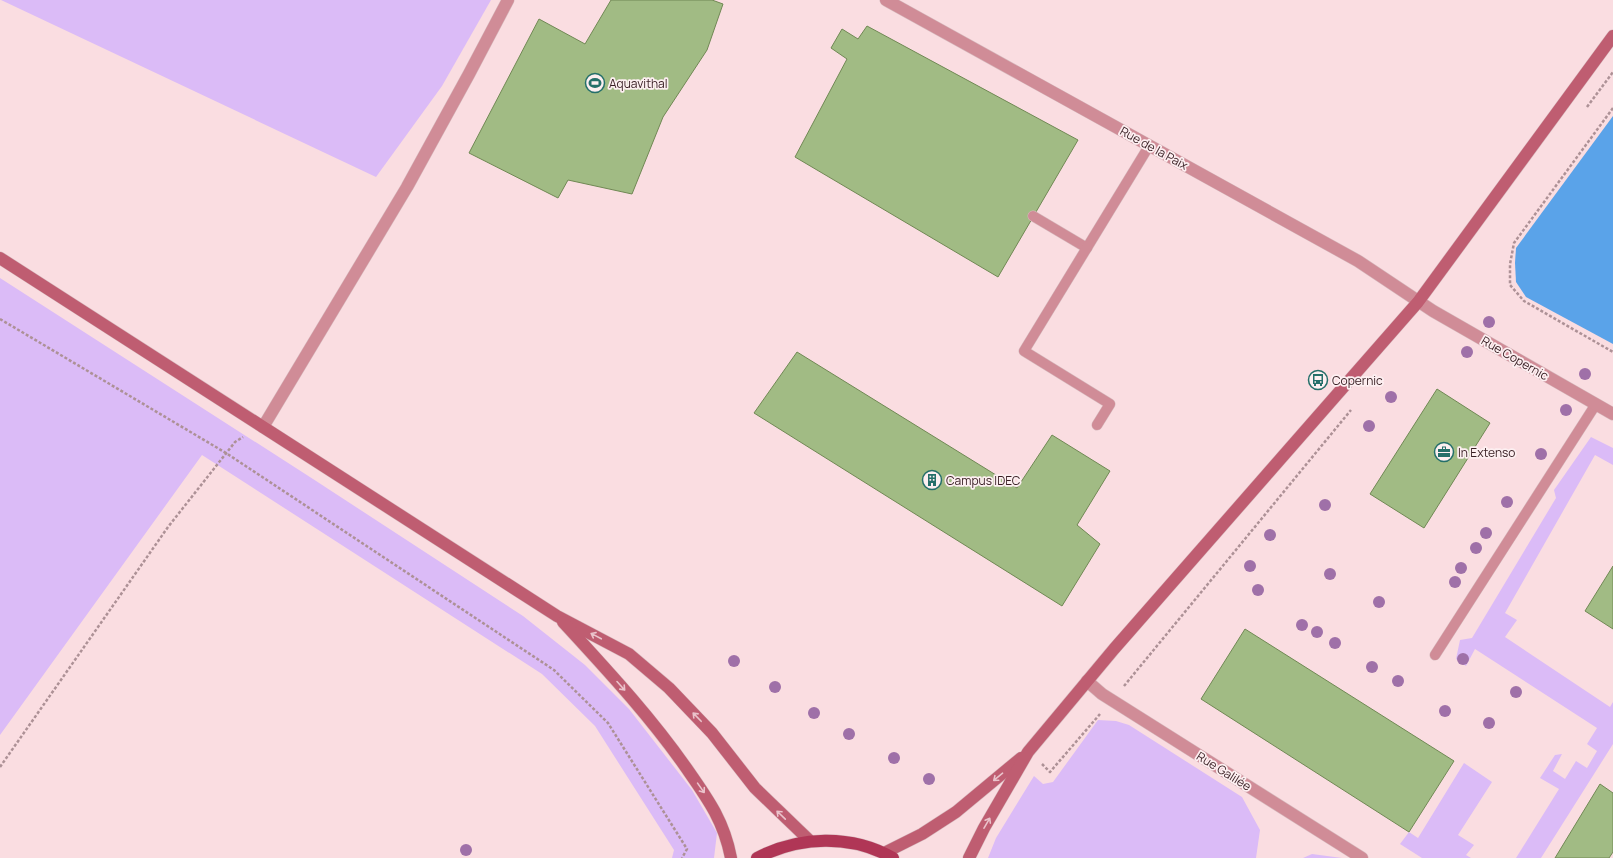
<svg xmlns="http://www.w3.org/2000/svg" width="1613" height="858" font-family="Manrope,sans-serif">
  <rect width="100%" height="100%" fill="#fadde1"/>
  <g fill="#dbbbf7">
    <path d="M1 0H491L442 86 376 177Z"/>
    <path d="M0 278 313 479 523 616 585 665 629 709 692 790 717 833 714 858H672L674 850 595 726 542 674 202 455 0 735Z"/>
    <path d="M1591 437 1613 448V465L1595 455 1505 613 1517 620 1505 637 1610 707 1613 702V744L1541 858H1516L1559 789 1540 778 1555 755 1562 754 1553 771 1565 779 1576 761 1587 768 1597 751 1587 744 1597 728 1475 649 1466 666 1456 659 1460 640 1472 638 1556 498 1554 490Z"/>
    <path d="M1098 720 1116 721 1129 725 1242 797 1260 830 1256 858H988L996 838 1034 776 1043 784 1053 782Z"/>
    <path d="M1464 763 1492 782 1458 835 1474 845 1466 855 1471 858H1422L1400 844 1409 832 1418 838Z"/>
    <path d="M1312 854 1342 858H1303Z"/>
  </g>
  <path fill="#5aa3e9" d="M1613 116V344L1526 297 1516 282 1515 263 1516 248Z"/>
  <g fill="#a1bb84" stroke="#708854">
    <path d="M611 0H712L723 4 707 50 663 117 632 194 568 180 558 198 469 153 539 19 585 44Z"/>
    <path d="M867 26 1078 140 998 277 795 157 847 59 831 48 842 29 858 39Z"/>
    <path d="M797 352 1017 488 1052 435 1110 471 1077 525 1100 544 1062 606 754 413Z"/>
    <path d="M1437 389 1490 423 1424 528 1370 494Z"/>
    <path d="M1613 566V629L1585 611Z"/>
    <path d="M1245 629 1454 761 1409 832 1201 699Z"/>
    <path d="M1600 784 1613 793V852L1609 858H1555Z"/>
  </g>
  <g fill="none" stroke-linecap="round" stroke-linejoin="round">
    <g stroke="#d7bbbf" stroke-width="11">
      <g id="lane">
        <path d="M1033 216 1087 248"/>
        <path d="M1097 425 1110 404 1024 351 1149 146"/>
        <path d="M1435 655 1596 404"/>
      </g>
    </g>
    <g stroke="#d7bbbf" stroke-width="13">
      <g id="street">
        <path d="M886 0 1358 261 1433 311 1613 414"/>
        <path d="M263 427 407 187 469 74 508 0"/>
        <path d="M1087 681 1102 694 1362 858"/>
      </g>
    </g>
    <g stroke="#d7bbbf" stroke-width="13">
      <g id="secondary">
        <path d="M0 258 557 616 629 654 669 688 712 733 755 788 810 841"/>
        <path d="M563 622C607 670 650 716 687 769 708 799 724 821 731 858"/>
        <path d="M884 853 922 834 956 812 1021 758"/>
        <path d="M969 858 984 828 1028 752 1114 649 1418 302 1613 36"/>
      </g>
    </g>
    <g stroke="#d7bbbf" stroke-width="13">
      <path id="primary" d="M757 858C799 836 851 834 893 858"/>
    </g>
    <g stroke="#ad9196" stroke-width="2.5" stroke-dasharray="3 2" stroke-linecap="butt">
      <path d="M1587 107 1613 72"/>
      <path d="M1613 108 1514 243 1510 264V285L1524 301 1613 352"/>
      <path d="M0 319 226 453 554 670 608 723 687 849 682 858"/>
      <path d="M1124 686 1351 410"/>
      <path d="M1042 764 1050 772 1100 714"/>
      <path d="M0 767 168 527 235 442 243 437"/>
    </g>
    <use href="#lane" stroke="#d08c97" stroke-width="10"/>
    <use href="#street" stroke="#d08c97" stroke-width="12"/>
    <use href="#secondary" stroke="#bf5d71" stroke-width="12"/>
    <use href="#primary" stroke="#b03656" stroke-width="12"/>
  </g>
  <g fill="#9f70a8">
    <circle cx="1489" cy="322" r="6"/>
    <circle cx="1467" cy="352" r="6"/>
    <circle cx="1585" cy="374" r="6"/>
    <circle cx="1391" cy="397" r="6"/>
    <circle cx="1566" cy="410" r="6"/>
    <circle cx="1369" cy="426" r="6"/>
    <circle cx="1541" cy="454" r="6"/>
    <circle cx="1507" cy="502" r="6"/>
    <circle cx="1325" cy="505" r="6"/>
    <circle cx="1486" cy="533" r="6"/>
    <circle cx="1270" cy="535" r="6"/>
    <circle cx="1476" cy="548" r="6"/>
    <circle cx="1250" cy="566" r="6"/>
    <circle cx="1461" cy="568" r="6"/>
    <circle cx="1330" cy="574" r="6"/>
    <circle cx="1455" cy="582" r="6"/>
    <circle cx="1258" cy="590" r="6"/>
    <circle cx="1379" cy="602" r="6"/>
    <circle cx="1302" cy="625" r="6"/>
    <circle cx="1317" cy="632" r="6"/>
    <circle cx="1335" cy="643" r="6"/>
    <circle cx="1463" cy="659" r="6"/>
    <circle cx="734" cy="661" r="6"/>
    <circle cx="1372" cy="667" r="6"/>
    <circle cx="1398" cy="681" r="6"/>
    <circle cx="775" cy="687" r="6"/>
    <circle cx="1516" cy="692" r="6"/>
    <circle cx="1445" cy="711" r="6"/>
    <circle cx="814" cy="713" r="6"/>
    <circle cx="1489" cy="723" r="6"/>
    <circle cx="849" cy="734" r="6"/>
    <circle cx="894" cy="758" r="6"/>
    <circle cx="929" cy="779" r="6"/>
    <circle cx="466" cy="850" r="6"/>
  </g>
  <defs><path id="oneway-shaft" d="M-6 0H5M1.5-3L5.5 0L1.5 3" fill="none" stroke-width="1.6" stroke-linecap="round" stroke-linejoin="round"/></defs>
  <g stroke="#eac3cb">
    <use href="#oneway-shaft" transform="translate(596 636) rotate(-152)"/>
    <use href="#oneway-shaft" transform="translate(621 686) rotate(48)"/>
    <use href="#oneway-shaft" transform="translate(697 717) rotate(-134)"/>
    <use href="#oneway-shaft" transform="translate(998 777) rotate(140)"/>
    <use href="#oneway-shaft" transform="translate(701 788) rotate(55)"/>
    <use href="#oneway-shaft" transform="translate(781 815) rotate(-136)"/>
    <use href="#oneway-shaft" transform="translate(987 823) rotate(-60)"/>
  </g>
  <defs>
    <g id="stadium-ring" transform="scale(1)"><circle r="9.5" fill="#fdeff1" stroke="#256f6a" stroke-width="1.5"/><path d="M0-5a6.5 5 0 1 0 0 10a6.5 5 0 1 0 0-10ZM-3.5-1.8h7v3.6h-7Z" fill="#256f6a"/></g>
    <g id="bus-ring" transform="scale(1)"><circle r="9.5" fill="#fdeff1" stroke="#256f6a" stroke-width="1.5"/><path d="M-5-6H5V4H4V6H2V4H-2V6H-4V4H-5ZM-3.5-4V0h7V-4ZM-3.5 1.2v1.5H-2V1.2ZM2 1.2v1.5H3.5V1.2Z" fill="#256f6a"/></g>
    <g id="office-ring" transform="scale(1)"><circle r="9.5" fill="#fdeff1" stroke="#256f6a" stroke-width="1.5"/><path d="M-6-3h4V-5.5h4V-3h4V5H-6ZM-1-4.5V-3h2v-1.5ZM-6 0V1H6V0Z" fill="#256f6a"/></g>
    <g id="building-ring" transform="scale(1)"><circle r="9.5" fill="#fdeff1" stroke="#256f6a" stroke-width="1.5"/><path d="M-4-6H4V6H1V3H-1V6H-4ZM-2.5-4.3h1.7v1.8h-1.7ZM.8-4.3h1.7v1.8H.8ZM-2.5-1h1.7V.8h-1.7ZM.8-1h1.7V.8H.8Z" fill="#256f6a"/></g>
  </defs>
  <g fill-rule="evenodd">
    <use href="#stadium-ring" x="595" y="83"/>
    <use href="#bus-ring" x="1318" y="380"/>
    <use href="#office-ring" x="1444" y="452"/>
    <use href="#building-ring" x="932" y="480"/>
  </g>
  <g text-anchor="middle" dominant-baseline="central" stroke-width="3.5" stroke-linejoin="round" paint-order="stroke">
    <g font-size="12" fill="#381e23" stroke="#fdeff1" text-anchor="start">
      <text x="609" y="83">Aquavithal</text>
      <text x="1332" y="380">Copernic</text>
      <text x="1458" y="452">In Extenso</text>
      <text x="946" y="480">Campus IDEC</text>
    </g>
    <g font-size="12" fill="#381e23" stroke="#fdeff1">
      <text transform="translate(1154 148) rotate(29)">Rue de la Paix</text>
      <text transform="translate(1515 358) rotate(30)">Rue Copernic</text>
      <text transform="translate(1224 771) rotate(32)">Rue Galilée</text>
    </g>
  </g>
</svg>
